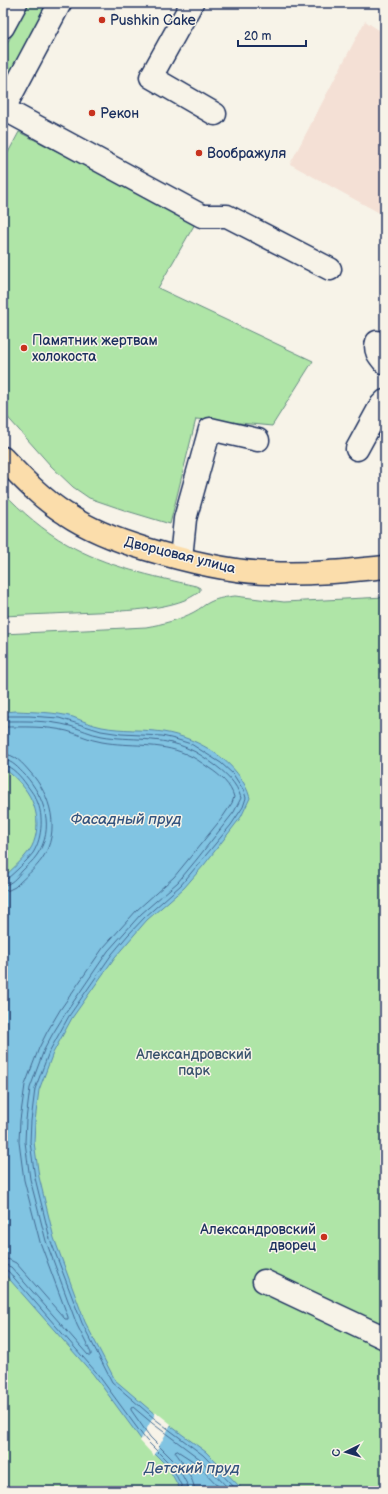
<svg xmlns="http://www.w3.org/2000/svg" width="388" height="1494" font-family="'Balsamiq Sans',sans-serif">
  <rect width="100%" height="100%" fill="#f7f3e8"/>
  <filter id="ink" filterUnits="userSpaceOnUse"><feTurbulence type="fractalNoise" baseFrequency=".025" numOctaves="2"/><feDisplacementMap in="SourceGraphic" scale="8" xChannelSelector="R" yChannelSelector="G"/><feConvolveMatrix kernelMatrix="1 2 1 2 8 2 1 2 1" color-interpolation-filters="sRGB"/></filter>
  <g filter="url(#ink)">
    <path fill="#f4e0d5" d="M365 21 385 34V216L290 164Z"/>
    <g fill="#afe5a7" stroke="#658a82">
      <path d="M29 3H51L3 94V51Z"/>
      <path d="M19 132 196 222 158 288 313 361 272 426 196 419 170 524 127 511 89 498 73 487 51 466 3 412V162Z"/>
      <path d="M3 492C22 512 44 531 67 544 107 567 152 576 196 586L200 588V591C179 610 123 611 96 612 65 613 34 615 3 616Z"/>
      <path d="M235 596 284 602 385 597V1491H3V634L146 627C163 624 179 620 194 612 200 609 205 604 210 602 218 598 227 597 235 596Z"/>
    </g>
    <path fill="#81c4e2" stroke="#5888ad" d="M16 711C35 712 55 712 73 717 83 721 92 725 102 727 122 731 143 729 163 732 199 738 240 762 250 798L241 817 204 865 184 888 147 920 115 957 72 1018 53 1053 39 1090 35 1121 34 1142 39 1177 54 1238 85 1322 115 1380 157 1416 206 1452 244 1491H181L168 1467 143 1442 93 1374 3 1272V878C12 869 22 861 29 851 33 846 35 839 36 834 41 806 25 783 3 768V712Z"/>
    <path fill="#f7f3e8" d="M156 1412 171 1424 154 1456 140 1441Z"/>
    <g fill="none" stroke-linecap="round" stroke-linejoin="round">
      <g stroke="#446b93" stroke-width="1">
        <path d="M3 716H29L59 718 101 731 121 734 162 736 175 739 191 744 221 763 233 774 244 791 246 798 243 807 231 825 181 885 145 917 128 935 112 954 69 1016 49 1052 35 1089 31 1121 30 1142 35 1178 50 1239 82 1323 112 1382 155 1419 203 1455 238 1491"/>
        <path d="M3 721C25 721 48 720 70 726 81 729 90 734 102 736 130 741 162 736 189 749 197 752 205 758 212 763 225 772 237 783 241 798L234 812 197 859 178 882 141 914 108 951 65 1014 52 1035 44 1050 30 1088 26 1120 25 1142 30 1179 46 1241 77 1325 91 1353V1355H88L11 1267 3 1264"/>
        <path d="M3 727C24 727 46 726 67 731 79 734 89 740 102 742 129 747 159 742 186 754 194 757 202 763 209 768 220 775 231 785 234 797L232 803 222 818 174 877 137 910 103 948 60 1010 47 1032 39 1048 25 1085 20 1120 19 1142 24 1180 40 1242 68 1317V1319H65L16 1263 10 1260 3 1258"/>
        <path d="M3 754C15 754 23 764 30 772 51 795 61 831 42 859 35 869 24 878 15 887L9 890 3 891"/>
        <path d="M3 760C12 760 19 769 25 775 45 797 55 829 37 855 33 861 27 866 22 871 17 877 11 885 3 885"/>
        <path d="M3 765C12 766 21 777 26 784 29 788 32 792 35 797 44 812 43 837 33 853 26 862 16 871 7 879L3 880"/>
        <path d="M3 1269 8 1271 96 1372 146 1440 171 1465 184 1491"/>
        <path d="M189 1491 188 1486 175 1462 150 1437 131 1410V1408L133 1407 152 1423 200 1459 231 1491"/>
        <path d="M195 1491C194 1479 182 1461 175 1452L176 1450 196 1463 223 1491"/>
      </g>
      <g stroke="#1b2f5e" stroke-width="25">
        <g id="minor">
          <path d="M192 3 151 77 215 114"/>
          <path d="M3 27 16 3"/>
          <path d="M4 109 202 216H227L330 269"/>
          <path d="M3 110 60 3"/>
          <path d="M377 342C374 351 379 356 385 363"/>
          <path d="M357 449 381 405 385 401"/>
          <path d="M181 558 185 519 210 429 258 440"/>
          <path d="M264 1281 385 1338"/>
        </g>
      </g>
      <g stroke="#1b2f5e" stroke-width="25">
        <path id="major" d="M3 458C22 478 42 499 66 514 90 530 119 541 146 549 186 561 229 572 270 573 308 575 347 571 385 567"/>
      </g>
      <use href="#minor" stroke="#f7f3e8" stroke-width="22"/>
      <use href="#major" stroke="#fbddab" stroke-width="22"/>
    </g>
  </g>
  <g fill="#c8321e" stroke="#f7f3e8" stroke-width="1.5">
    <circle cx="102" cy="20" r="4"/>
    <circle cx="92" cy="113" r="4"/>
    <circle cx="199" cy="153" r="4"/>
    <circle cx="24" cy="348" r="4"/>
    <circle cx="324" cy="1237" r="4"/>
  </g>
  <g text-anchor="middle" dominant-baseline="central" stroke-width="3" stroke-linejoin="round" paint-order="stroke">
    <g font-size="14" fill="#1b2f5e" stroke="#f7f3e8" text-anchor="start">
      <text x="110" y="20">Pushkin Cake</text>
      <text x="100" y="113">Рекон</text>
      <text x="207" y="153">Воображуля</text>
      <text x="32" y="340">Памятник жертвам<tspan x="32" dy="16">холокоста</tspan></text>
      <text x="316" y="1229" text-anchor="end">Александровский<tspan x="316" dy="16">дворец</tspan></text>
    </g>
    <g font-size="14" fill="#1b2f5e" stroke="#f7f3e8">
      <text transform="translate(180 555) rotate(14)">Дворцовая улица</text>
    </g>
    <g font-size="14" fill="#39536d" stroke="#f7f3e8">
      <text x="194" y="1054">Александровский<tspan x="194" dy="16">парк</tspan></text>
    </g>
    <g font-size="15" font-style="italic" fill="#34547f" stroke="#f7f3e8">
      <text x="126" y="819">Фасадный пруд</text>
      <text x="192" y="1468">Детский пруд</text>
    </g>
  </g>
  <rect width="388" height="1494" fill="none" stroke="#f7f3e8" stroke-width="16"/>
  <rect x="8" y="8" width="372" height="1478" fill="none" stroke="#1b2f5e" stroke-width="1.5" filter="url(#ink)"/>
  <g transform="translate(346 1452) rotate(265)" stroke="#f7f3e8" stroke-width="3" paint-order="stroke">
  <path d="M0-3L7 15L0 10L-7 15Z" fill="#1b2f5e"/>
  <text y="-6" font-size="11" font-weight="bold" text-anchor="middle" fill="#1b2f5e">С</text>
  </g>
  <path d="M238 40v6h68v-6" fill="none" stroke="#1b2f5e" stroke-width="2"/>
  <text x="244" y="40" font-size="12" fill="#1b2f5e" stroke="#f7f3e8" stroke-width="3" paint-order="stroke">20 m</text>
</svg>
